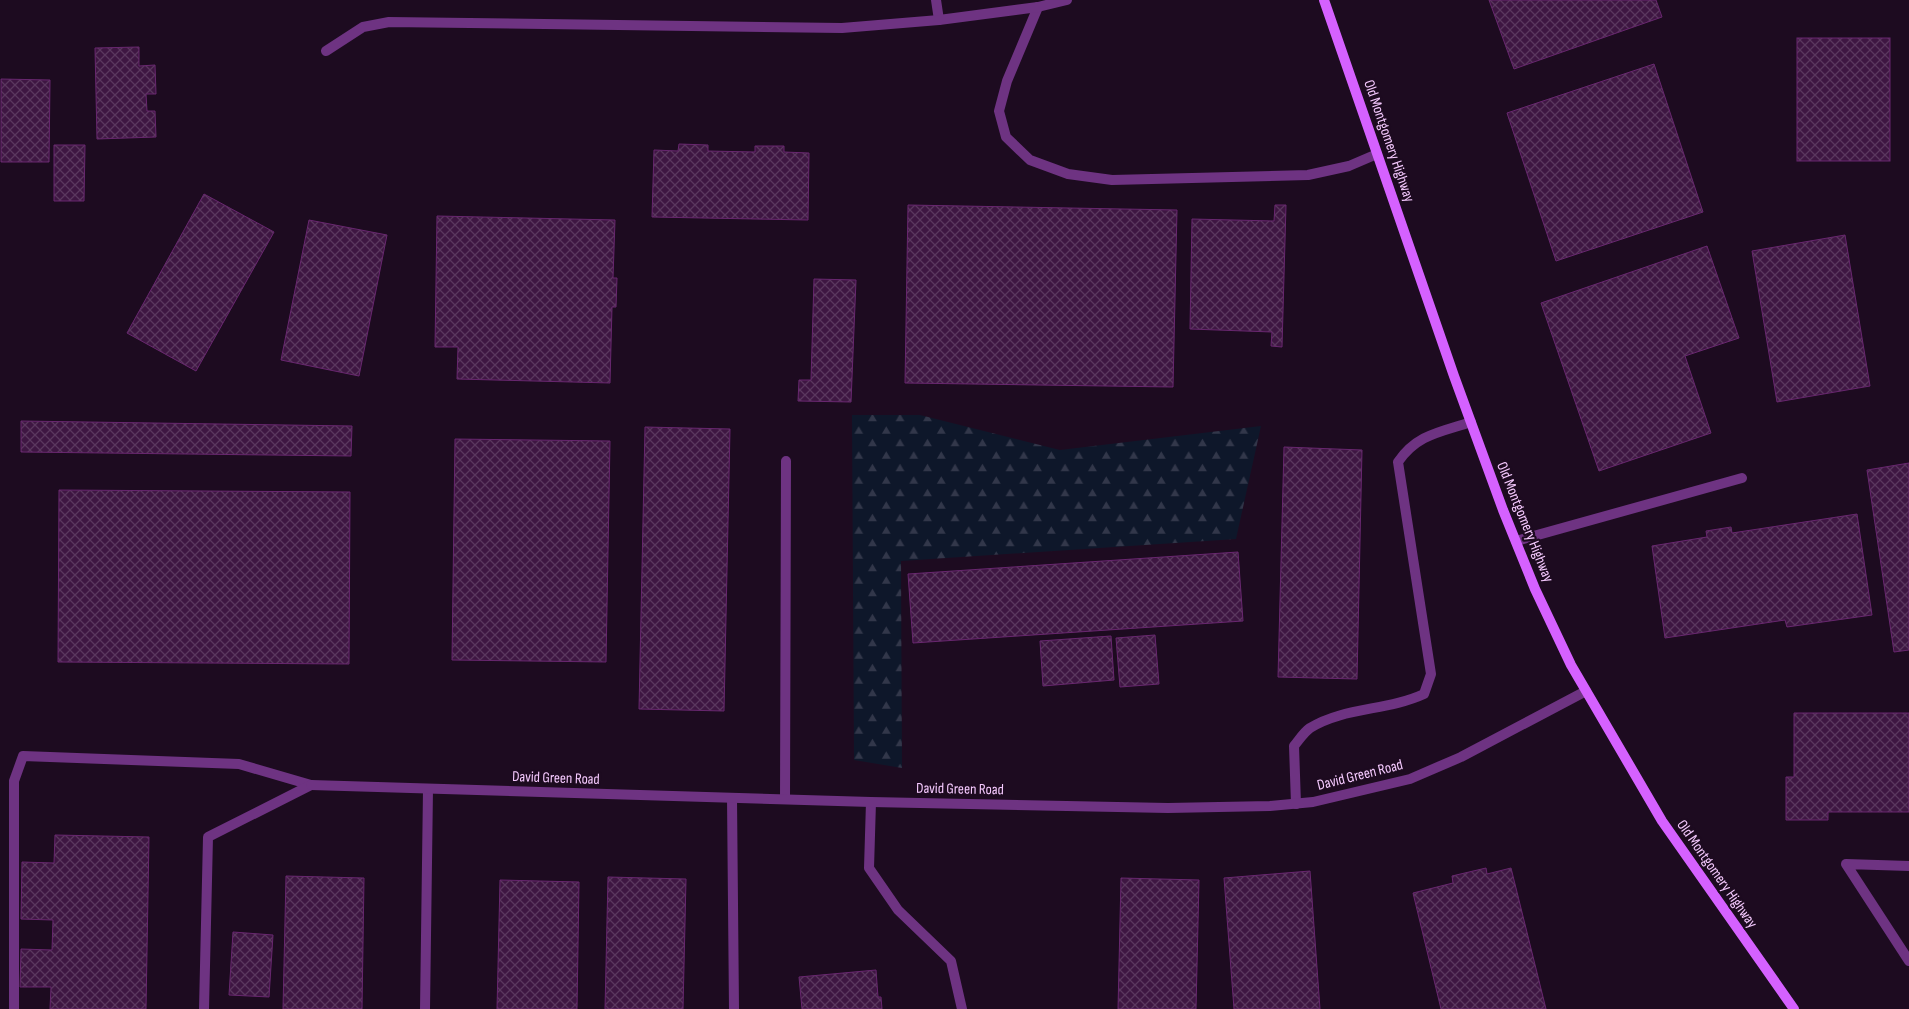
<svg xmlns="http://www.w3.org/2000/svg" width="1909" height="1009" font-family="'Sofia Sans Condensed',sans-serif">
  <defs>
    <pattern id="forest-firs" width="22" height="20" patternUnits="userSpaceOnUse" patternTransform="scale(1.25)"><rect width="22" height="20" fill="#0e172a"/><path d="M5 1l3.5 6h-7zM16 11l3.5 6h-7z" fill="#32374a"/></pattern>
    <pattern id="building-cross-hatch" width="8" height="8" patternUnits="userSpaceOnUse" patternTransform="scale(1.25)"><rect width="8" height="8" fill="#3e1642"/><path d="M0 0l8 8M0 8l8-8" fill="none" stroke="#5a375e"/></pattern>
  </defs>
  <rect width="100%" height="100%" fill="#1d0b20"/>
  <path fill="url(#forest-firs)" d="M852 415H920L1060 450 1261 426 1236 539 901 561 902 768 854 760Z"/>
  <g fill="url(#building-cross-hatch)" stroke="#68276f">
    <path d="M1489 0H1656L1662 17 1514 69Z"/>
    <rect x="1797" y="38" width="93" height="123"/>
    <path d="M139 47V66L155 65 156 94H146L147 111H155L156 137 97 139 95 48Z"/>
    <path d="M1654 64 1703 212 1556 261 1507 113Z"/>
    <path d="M1 79 50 80 49 162H1Z"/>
    <path d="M679 144 708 145V151L755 152V146H784V152L809 153 808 220 652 217 654 150 678 151Z"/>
    <path d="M54 145H85L84 201H54Z"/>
    <path d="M204 194 274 232 196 371 127 333Z"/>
    <path d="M908 205 1177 210 1173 387 905 383Z"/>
    <path d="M1275 205H1286L1282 347 1271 346 1272 332 1190 329 1192 219 1274 221Z"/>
    <path d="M437 216 615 220 613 278H617L616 307H612L610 383 457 379 458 347H435Z"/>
    <path d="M309 220 387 235 359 376 281 360Z"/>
    <path d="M1845 235 1870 386 1777 402 1752 251Z"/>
    <path d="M1707 246 1739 338 1685 356 1711 433 1599 471 1541 303Z"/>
    <path d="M814 279 856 280 851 402 798 401 799 380H811Z"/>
    <path d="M21 421 352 426 351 456 21 452Z"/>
    <path d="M645 427 730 429 724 711 639 709Z"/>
    <path d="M455 439 610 441 606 662 452 660Z"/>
    <path d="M1284 447 1362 450 1357 679 1278 677Z"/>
    <path d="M1909 463V650L1894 652 1867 470Z"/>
    <path d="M59 490 350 492 349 664 58 662Z"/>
    <path d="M1857 514 1872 615 1787 627 1785 620 1665 638 1652 546 1707 537 1706 531 1731 527 1732 533Z"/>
    <path d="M1238 552 1243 621 913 643 908 574Z"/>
    <path d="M1155 635 1159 684 1120 687 1116 638Z"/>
    <path d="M1111 636 1114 680 1043 686 1040 641Z"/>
    <path d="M1794 713H1909V812H1828V820H1786V777H1794Z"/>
    <path d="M55 835 149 837 146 1009H50L51 987H20L21 949 52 950 53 920 21 919 22 862 54 863Z"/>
    <path d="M1486 868 1487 874 1511 868 1546 1009H1441L1413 893 1453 883 1452 876Z"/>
    <path d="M1310 871 1320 1009H1234L1224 878Z"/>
    <path d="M286 876 364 878 362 1009H283Z"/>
    <path d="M608 877 686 879 683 1009H605Z"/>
    <path d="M1121 878 1199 880 1196 1009H1118Z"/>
    <path d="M500 880 579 882 577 1009H497Z"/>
    <path d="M233 932 273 935 269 997 229 995Z"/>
    <path d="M876 970 878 997H881L882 1009H802L799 977Z"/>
  </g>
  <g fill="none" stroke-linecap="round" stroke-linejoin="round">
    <g stroke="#6e3382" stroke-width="10">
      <path d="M936 0 939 20"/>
      <path d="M1038 7 1007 81 999 111 1006 137 1030 160 1068 174 1112 180 1308 175 1349 166 1377 154"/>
      <path d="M1516 541 1742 478"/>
      <path d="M732 798 734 1009"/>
      <path d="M785 799 786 461"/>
      <path d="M871 802 869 868 898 910 951 961 962 1009"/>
      <path d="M1296 804 1294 746C1299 740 1304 732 1310 728 1344 707 1387 711 1424 694L1431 674 1398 462C1417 434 1441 432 1471 422"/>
      <path d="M1909 866 1846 864 1909 961"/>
      <path d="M14 1009V781L23 756 239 764 311 785"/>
      <path d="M204 1009 208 837 311 785"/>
      <path d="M425 1009 428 789"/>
    </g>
    <g stroke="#6e3382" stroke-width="10">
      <path d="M326 51 363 27 389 22 842 28 939 20 1038 7 1067 0"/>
      <path d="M311 785 871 802 1168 808 1270 806 1313 802 1410 779 1461 757 1586 691"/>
    </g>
    <path stroke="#d561ff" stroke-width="10" d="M1324 0 1454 376 1503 510 1535 589 1571 665 1662 821 1794 1009"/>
  </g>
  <g text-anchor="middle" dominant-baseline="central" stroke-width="4.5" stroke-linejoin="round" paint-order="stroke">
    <g font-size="15" fill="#f6caff" stroke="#1d0b20">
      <text transform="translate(1389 141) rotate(71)">Old Montgomery Highway</text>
      <text transform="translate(1525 522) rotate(68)">Old Montgomery Highway</text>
      <text transform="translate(1360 775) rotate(-14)">David Green Road</text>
      <text transform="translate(556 778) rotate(2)">David Green Road</text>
      <text transform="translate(960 789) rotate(1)">David Green Road</text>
      <text transform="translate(1717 874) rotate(55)">Old Montgomery Highway</text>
    </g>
  </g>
</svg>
